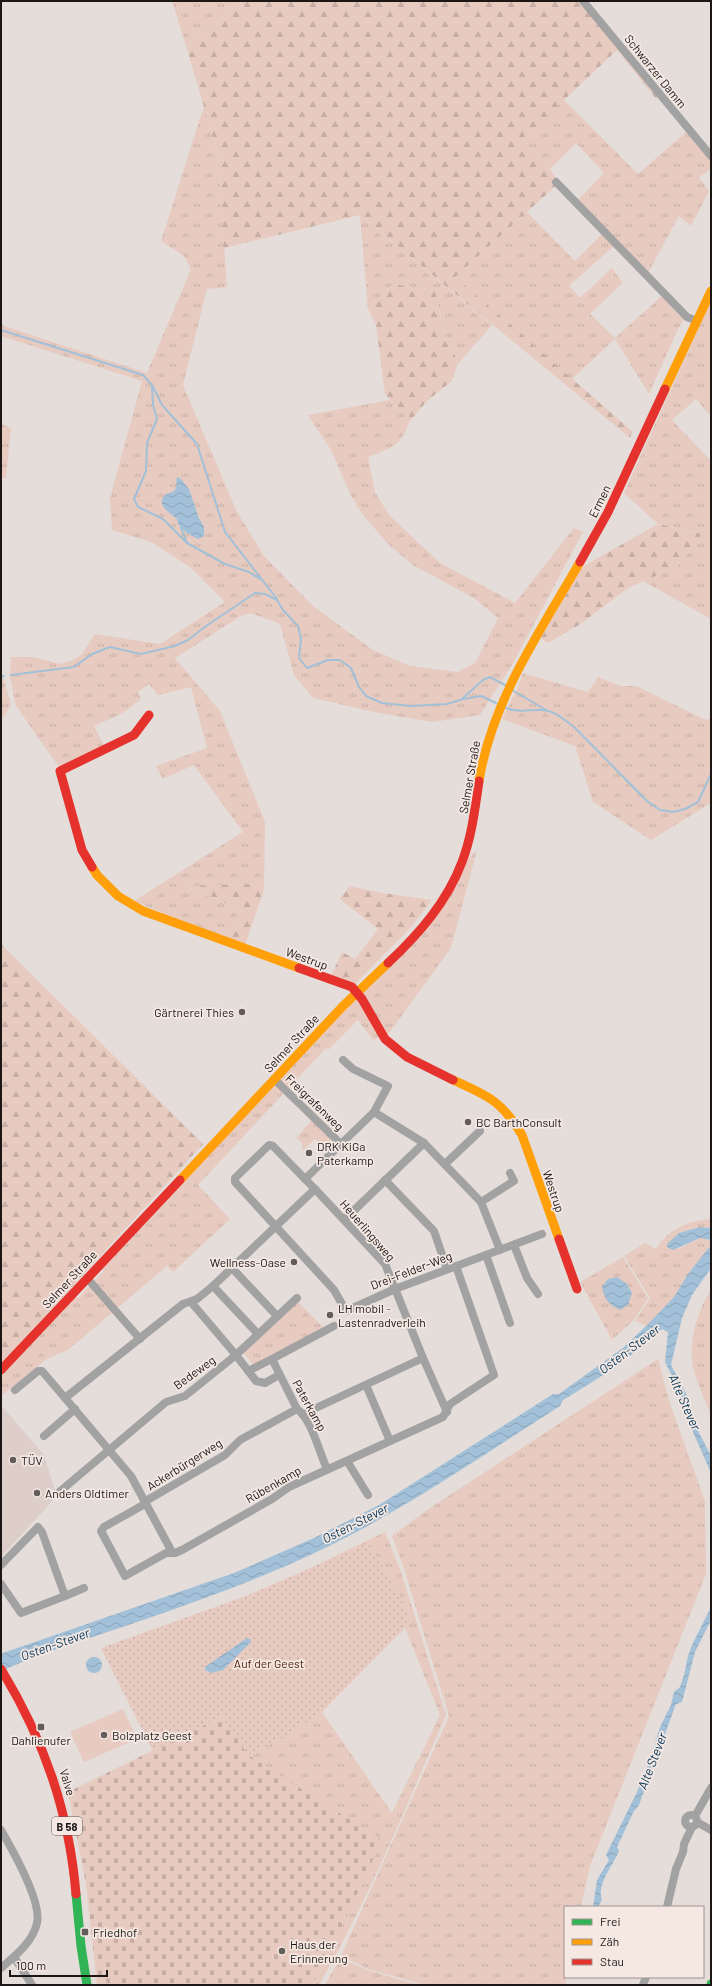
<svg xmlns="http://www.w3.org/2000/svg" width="712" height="1986" font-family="Barlow,sans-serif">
  <defs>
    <pattern id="grass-tufts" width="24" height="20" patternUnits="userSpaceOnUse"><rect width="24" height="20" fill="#e8cbc0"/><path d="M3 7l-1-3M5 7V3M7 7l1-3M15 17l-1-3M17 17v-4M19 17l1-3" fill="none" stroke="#c6aea4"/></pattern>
    <pattern id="forest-firs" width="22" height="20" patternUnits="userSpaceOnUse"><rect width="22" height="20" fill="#e8cbc0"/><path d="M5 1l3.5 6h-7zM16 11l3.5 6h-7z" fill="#c6aea4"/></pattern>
    <pattern id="cemetery-stones" width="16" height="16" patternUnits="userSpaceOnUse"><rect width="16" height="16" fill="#e8cbc0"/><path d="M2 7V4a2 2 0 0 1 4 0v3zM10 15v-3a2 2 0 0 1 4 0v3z" fill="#c6aea4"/></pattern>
    <pattern id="garden-dots" width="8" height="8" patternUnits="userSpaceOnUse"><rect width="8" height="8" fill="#e8cbc0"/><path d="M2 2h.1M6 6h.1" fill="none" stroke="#c6aea4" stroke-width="1.8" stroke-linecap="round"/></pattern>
    <pattern id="water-waves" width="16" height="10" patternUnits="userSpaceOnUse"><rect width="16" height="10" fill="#a2c0d7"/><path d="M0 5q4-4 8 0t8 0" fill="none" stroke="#8ba4b8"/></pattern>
  </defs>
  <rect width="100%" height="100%" fill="#e4ddda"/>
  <path fill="#ddcec9" d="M1 1405 44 1455 56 1494 54 1499 1 1557Z"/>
  <g fill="url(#grass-tufts)">
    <path d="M172 1H242L186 46Z"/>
    <path d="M563 99 638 174 687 131 711 159V169L699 177 709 191 691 226 679 216 647 275 616 244 569 286 580 298 612 268 623 283 590 314 615 338 664 294 685 318 679 327 649 394 615 339 572 379 454 277 527 212 575 261 604 232 576 202 604 173 576 143 550 169 523 139Z"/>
    <path d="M204 106 218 154 227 287 207 289 183 385 236 510 264 556 313 606 373 650 410 666 457 672 475 663 498 618 474 598 413 565 389 545 363 515 351 496 331 450 308 415 390 400 410 421C400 447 393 447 368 457L375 492 389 515 440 563 515 603 574 528 583 532 513 663 480 715 432 722 379 713 313 698 294 675 280 624 251 613 241 616 175 658 220 711 265 822 264 890 250 884 187 887 241 910 234 931 192 925 134 901 243 832 194 765 163 779 156 766 207 748 191 687 158 695 149 684 138 692 141 699 123 713 94 726 106 750 61 770 16 706 10 678 11 657H34L59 664 71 661 81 655 95 634 160 644 225 602 190 567 151 542 112 530 110 498 142 381 1 336V325L147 373 191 269 184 256 161 241Z"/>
    <path d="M360 215 492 325 457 365 453 346 444 333 435 290 393 284 368 309Z"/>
    <path d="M711 301V413L709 414 696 399 672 420 711 461V619L643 581 676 568 702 534 658 524 624 493Z"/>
    <path d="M1 424 11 428 6 478H1Z"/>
    <path d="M1 671 11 704 1 722Z"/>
    <path d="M523 673 588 692 598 677 621 686H636L706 720 711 718V803L651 840 593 802 575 746 502 719 518 687Z"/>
    <path d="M477 850 451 948 386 1037 362 991 398 958 466 862Z"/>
    <path d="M358 995 380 1037 373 1040 358 1020 328 1050 326 1048 198 1185 230 1219 173 1272 167 1266 68 1350 47 1359 1 1396V1374L75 1296 78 1298 104 1271 101 1268Z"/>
    <path d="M312 1120 330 1138 332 1147 327 1152 315 1139 302 1151V1143L296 1138Z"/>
    <path d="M711 1219V1228L700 1227 679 1233 678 1249 700 1238 711 1240V1245L688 1274 674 1297 646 1326 635 1321 650 1298 624 1256 645 1243 656 1249C668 1229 688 1221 711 1219Z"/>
    <path d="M623 1257 648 1298 634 1320 612 1340 580 1282Z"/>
    <path d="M711 1291V1415C706 1402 699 1388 695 1374 687 1349 695 1312 711 1291Z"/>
    <path d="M297 1301 324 1328 253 1364 245 1355V1349Z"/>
    <path d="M658 1359 670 1404 705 1501 706 1574 590 1866 581 1907H565V1977H567L565 1985H425L368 1969 341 1956 449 1716 404 1569 392 1536 427 1510Z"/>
    <path d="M385 1532 400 1569 446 1715C406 1806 369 1899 319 1985H312L330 1953 248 1755 283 1738 322 1712 392 1813 440 1715 405 1628 409 1613 369 1543 294 1576Z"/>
    <path d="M340 1958 367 1970 419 1985H325Z"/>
  </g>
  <g fill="url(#forest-firs)">
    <path d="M242 1H579L660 96 656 99 617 50 523 139 550 169 559 183 455 277 632 431 630 438 360 215 224 248 218 154 186 46Z"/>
    <path d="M393 284 435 290 444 333 453 346 457 365 452 381 428 400 410 421 385 394 376 325 368 309Z"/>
    <path d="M658 524 702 534 676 568 643 581 627 589 582 623 548 643 541 638 582 567Z"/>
    <path d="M250 884 264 890 245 945 192 925 234 931 241 910 186 886Z"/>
    <path d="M350 886 382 893 432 900 412 926 354 985 331 976 342 952 355 959 378 929 340 899Z"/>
    <path d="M1 944 203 1144 1 1364Z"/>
  </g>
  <path fill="url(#cemetery-stones)" d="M223 1716 248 1755 382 1840 330 1953 312 1985H97L86 1884 68 1792Z"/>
  <path fill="url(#garden-dots)" d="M369 1543 409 1613 405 1628 322 1712 283 1738 248 1755 222 1716 153 1751 101 1648 246 1596Z"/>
  <path fill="#e8cbc0" d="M123 1709 137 1739 84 1762 70 1732Z"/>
  <g fill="url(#water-waves)">
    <path d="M177 477 181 479 189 489 199 518 204 527V536L198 539C189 534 178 530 177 519 171 514 156 505 164 496 166 493 172 493 175 490 177 486 176 481 177 477Z"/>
    <path d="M700 1227 711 1228V1240L700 1238 673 1250 667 1247V1244L679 1233Z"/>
    <path d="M711 1245V1268L692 1295 682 1318 671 1365 686 1393 697 1429 710 1454 711 1473 686 1416 680 1392 665 1362 668 1332 662 1329C629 1359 600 1378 563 1400L560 1406C483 1455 407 1508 325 1548 232 1593 131 1623 34 1657L1 1671V1655L3 1653 234 1573 314 1538 379 1505 553 1394H559L623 1348 646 1326 674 1297 688 1274Z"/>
    <path d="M617 1277 627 1284 632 1293 628 1305 620 1310C609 1305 604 1299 602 1287L608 1279Z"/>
    <path d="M711 1607V1620L695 1652 682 1702 676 1704 639 1805 634 1811 617 1847 619 1851C613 1866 596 1884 602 1900L598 1907H593L597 1880 609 1860 606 1855 637 1792 650 1760 660 1727 671 1705 674 1692 680 1687 684 1675 688 1656 693 1643Z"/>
    <path d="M247 1638 251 1640 250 1643 223 1670 211 1673 205 1670V1667Z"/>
    <circle cx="94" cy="1665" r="8"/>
  </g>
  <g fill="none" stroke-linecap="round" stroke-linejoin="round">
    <g stroke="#a2c0d7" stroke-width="2">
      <path d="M1 330 143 375 152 385 162 405 197 444 225 532 277 599"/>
      <path d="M152 386 153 405 157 419 147 443 146 471 134 499 138 507 163 519 187 543"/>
      <path d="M181 528 187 543 225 564 249 572 260 579"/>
      <path d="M11 675 74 667 92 654 110 647 141 654 175 646 188 640 206 626 255 593 265 594 277 600 283 610 298 626 301 639 299 658 307 668 328 660H340L351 668 359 687 366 696 382 703 411 706 447 704 463 699 481 696 496 703"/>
      <path d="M1 677 4 676"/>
      <path d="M512 690 546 710"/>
      <path d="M463 698 483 680 490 677 505 685"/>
      <path d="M504 707C521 715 533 707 548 711 558 713 565 721 573 726L648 802 660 810 673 812 685 809 698 802 711 774"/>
    </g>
    <g stroke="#a3a2a2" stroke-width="8">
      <path d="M583 1 711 156"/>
      <path d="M556 182 687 317 697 321"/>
      <path d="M343 1060 353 1069 388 1086 374 1112"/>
      <path d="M341 1144 374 1112 424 1143 481 1202 500 1250"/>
      <path d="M445 1164 480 1131"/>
      <path d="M305 1179 273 1146 269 1145 235 1178V1182L334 1290 346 1311 395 1289 542 1234"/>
      <path d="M385 1180 434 1231 447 1269"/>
      <path d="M315 1189 385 1264 423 1358 447 1412"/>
      <path d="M481 1202 514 1181 510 1173"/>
      <path d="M344 1220 424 1143"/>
      <path d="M514 1245 527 1278 538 1294"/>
      <path d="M486 1255 510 1323"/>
      <path d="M232 1268 277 1316"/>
      <path d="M87 1278 140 1339"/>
      <path d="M213 1286 258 1334"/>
      <path d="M191 1302 236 1355 256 1381 265 1383 279 1375"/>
      <path d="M272 1359 334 1326"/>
      <path d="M248 1371 272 1359 297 1409C312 1420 319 1452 327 1469"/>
      <path d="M366 1385 390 1441"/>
      <path d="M15 1390 38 1371H42L65 1398"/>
      <path d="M303 1414 423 1358"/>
      <path d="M44 1436 75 1409"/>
      <path d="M347 1461 368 1495"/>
      <path d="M58 1493 166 1402 185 1396 236 1355 297 1298"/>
      <path d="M144 1502 225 1455 240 1440 297 1409"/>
      <path d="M145 1504 104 1527 101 1531 125 1576 166 1553H175L182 1550 272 1499 289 1487 443 1417 450 1404 494 1375 456 1266"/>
      <path d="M172 1552 131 1476 65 1398 183 1304 197 1299 213 1286 315 1189 305 1179 341 1144 274 1079"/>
      <path d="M1 1565 38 1527 42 1532 65 1596 21 1613 1 1584"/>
      <path d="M65 1596 84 1588"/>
      <circle cx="691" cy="1821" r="6"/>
      <path d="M695 1816 711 1788"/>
      <path d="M697 1822 711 1830"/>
      <path d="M1 1830C12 1849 42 1902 37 1923 33 1942 15 1956 1 1968"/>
      <path d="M667 1907 676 1869 683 1852 684 1844 692 1827"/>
      <path d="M14 1957 32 1985"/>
      <path d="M643 1985 646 1977"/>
    </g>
    <g stroke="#30b455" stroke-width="9">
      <path d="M76 1894 81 1946 87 1985"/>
      <path d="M711 1984V1985"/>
    </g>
    <g stroke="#ff9f0a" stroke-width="9">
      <path d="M665 389 711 291"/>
      <path d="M479 781C492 700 540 632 580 562"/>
      <path d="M92 867 97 875 118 896 143 911 299 968"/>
      <path d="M453 1080C488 1096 501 1100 522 1135L559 1239"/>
      <path d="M180 1180 343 1006 388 963"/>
    </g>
    <g stroke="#e5322d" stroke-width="9">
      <path d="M580 562 608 512 665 389"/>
      <path d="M92 867 82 850 60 771 134 735 149 715"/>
      <path d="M388 963C419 934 447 902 462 862 472 836 475 808 479 781"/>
      <path d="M299 968 352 987 362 999 385 1039 407 1057 453 1080"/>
      <path d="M559 1239 577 1289"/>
      <path d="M1 1370 180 1180"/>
      <path d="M1 1669C44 1740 69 1811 76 1894"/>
    </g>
  </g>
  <g fill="#625c5a" stroke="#f5e8e3" stroke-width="1.5">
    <circle cx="242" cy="1012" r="4"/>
    <circle cx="468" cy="1122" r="4"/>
    <circle cx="309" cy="1153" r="4"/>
    <circle cx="294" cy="1262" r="4"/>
    <circle cx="330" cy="1315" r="4"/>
    <circle cx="13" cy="1460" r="4"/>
    <circle cx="37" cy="1493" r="4"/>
    <rect x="37" y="1723" width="8" height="8" rx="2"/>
    <circle cx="104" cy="1735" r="4"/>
    <rect x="81" y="1928" width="8" height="8" rx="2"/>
    <circle cx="282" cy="1951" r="4"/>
  </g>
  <g text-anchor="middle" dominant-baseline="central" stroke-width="3.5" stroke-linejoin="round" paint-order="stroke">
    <rect fill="#f5e8e3" stroke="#5d5653" stroke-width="1" x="52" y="1817" width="30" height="18" rx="3"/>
    <g font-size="11" font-weight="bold" fill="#1c1715">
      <text x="67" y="1826">B 58</text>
    </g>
    <g font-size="12" fill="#1c1715" stroke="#f5e8e3">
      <text transform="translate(656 71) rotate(51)">Schwarzer Damm</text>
      <text transform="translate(599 501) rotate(-64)">Ermen</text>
      <text transform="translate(469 777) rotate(-80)">Selmer Straße</text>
      <text transform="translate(307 958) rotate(20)">Westrup</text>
      <text transform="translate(291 1043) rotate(-47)">Selmer Straße</text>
      <text transform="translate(315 1102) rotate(44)">Freigrafenweg</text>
      <text transform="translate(554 1191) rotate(71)">Westrup</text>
      <text transform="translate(368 1230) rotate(49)">Heuerlingsweg</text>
      <text transform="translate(411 1270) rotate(-21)">Drei-Felder-Weg</text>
      <text transform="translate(69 1279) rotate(-47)">Selmer Straße</text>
      <text transform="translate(194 1372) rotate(-36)">Bedeweg</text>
      <text transform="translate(310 1405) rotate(61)">Paterkamp</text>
      <text transform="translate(184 1464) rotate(-32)">Ackerbürgerweg</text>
      <text transform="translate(273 1484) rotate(-30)">Rübenkamp</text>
      <text transform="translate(68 1782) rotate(73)">Valve</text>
    </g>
    <g font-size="12" fill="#1c1715" stroke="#f5e8e3" text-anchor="start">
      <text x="234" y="1012" text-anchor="end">Gärtnerei Thies</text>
      <text x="476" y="1122">BC BarthConsult</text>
      <text x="317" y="1146">DRK KiGa<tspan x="317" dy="14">Paterkamp</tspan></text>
      <text x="286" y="1262" text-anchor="end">Wellness-Oase</text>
      <text x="338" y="1308">LH mobil -<tspan x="338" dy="14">Lastenradverleih</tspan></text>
      <text x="21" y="1460">TÜV</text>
      <text x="45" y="1493">Anders Oldtimer</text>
      <text x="112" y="1735">Bolzplatz Geest</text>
      <text x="41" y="1740" text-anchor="middle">Dahlienufer</text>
      <text x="93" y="1932">Friedhof</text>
      <text x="290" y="1944">Haus der<tspan x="290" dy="14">Erinnerung</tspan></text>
    </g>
    <g font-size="12" fill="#4d1d07" stroke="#f5e8e3">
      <text x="269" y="1663">Auf der Geest</text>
    </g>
    <g font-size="13" font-style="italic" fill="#00375a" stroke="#f5e8e3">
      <text transform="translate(629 1349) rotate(-37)">Osten-Stever</text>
      <text transform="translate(685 1402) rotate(66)">Alte Stever</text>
      <text transform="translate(355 1523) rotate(-27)">Osten-Stever</text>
      <text transform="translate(55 1644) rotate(-20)">Osten-Stever</text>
      <text transform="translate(652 1761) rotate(-69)">Alte Stever</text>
    </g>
  </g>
  <rect width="712" height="1986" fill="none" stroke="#1c1715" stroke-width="4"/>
  <rect x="564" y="1906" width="140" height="72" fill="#f5e8e3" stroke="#9e9491"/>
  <rect x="572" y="1919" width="20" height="6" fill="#30b455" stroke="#9e9491"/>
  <text x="600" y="1926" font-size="12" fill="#1c1715">Frei</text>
  <rect x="572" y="1939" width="20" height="6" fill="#ff9f0a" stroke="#9e9491"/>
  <text x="600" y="1946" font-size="12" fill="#1c1715">Zäh</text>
  <rect x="572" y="1959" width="20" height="6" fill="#e5322d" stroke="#9e9491"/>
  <text x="600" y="1966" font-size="12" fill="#1c1715">Stau</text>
  <path d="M10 1970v6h97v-6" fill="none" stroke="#1c1715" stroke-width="2"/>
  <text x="16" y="1970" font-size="12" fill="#1c1715" stroke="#f5e8e3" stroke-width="3" paint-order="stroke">100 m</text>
</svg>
